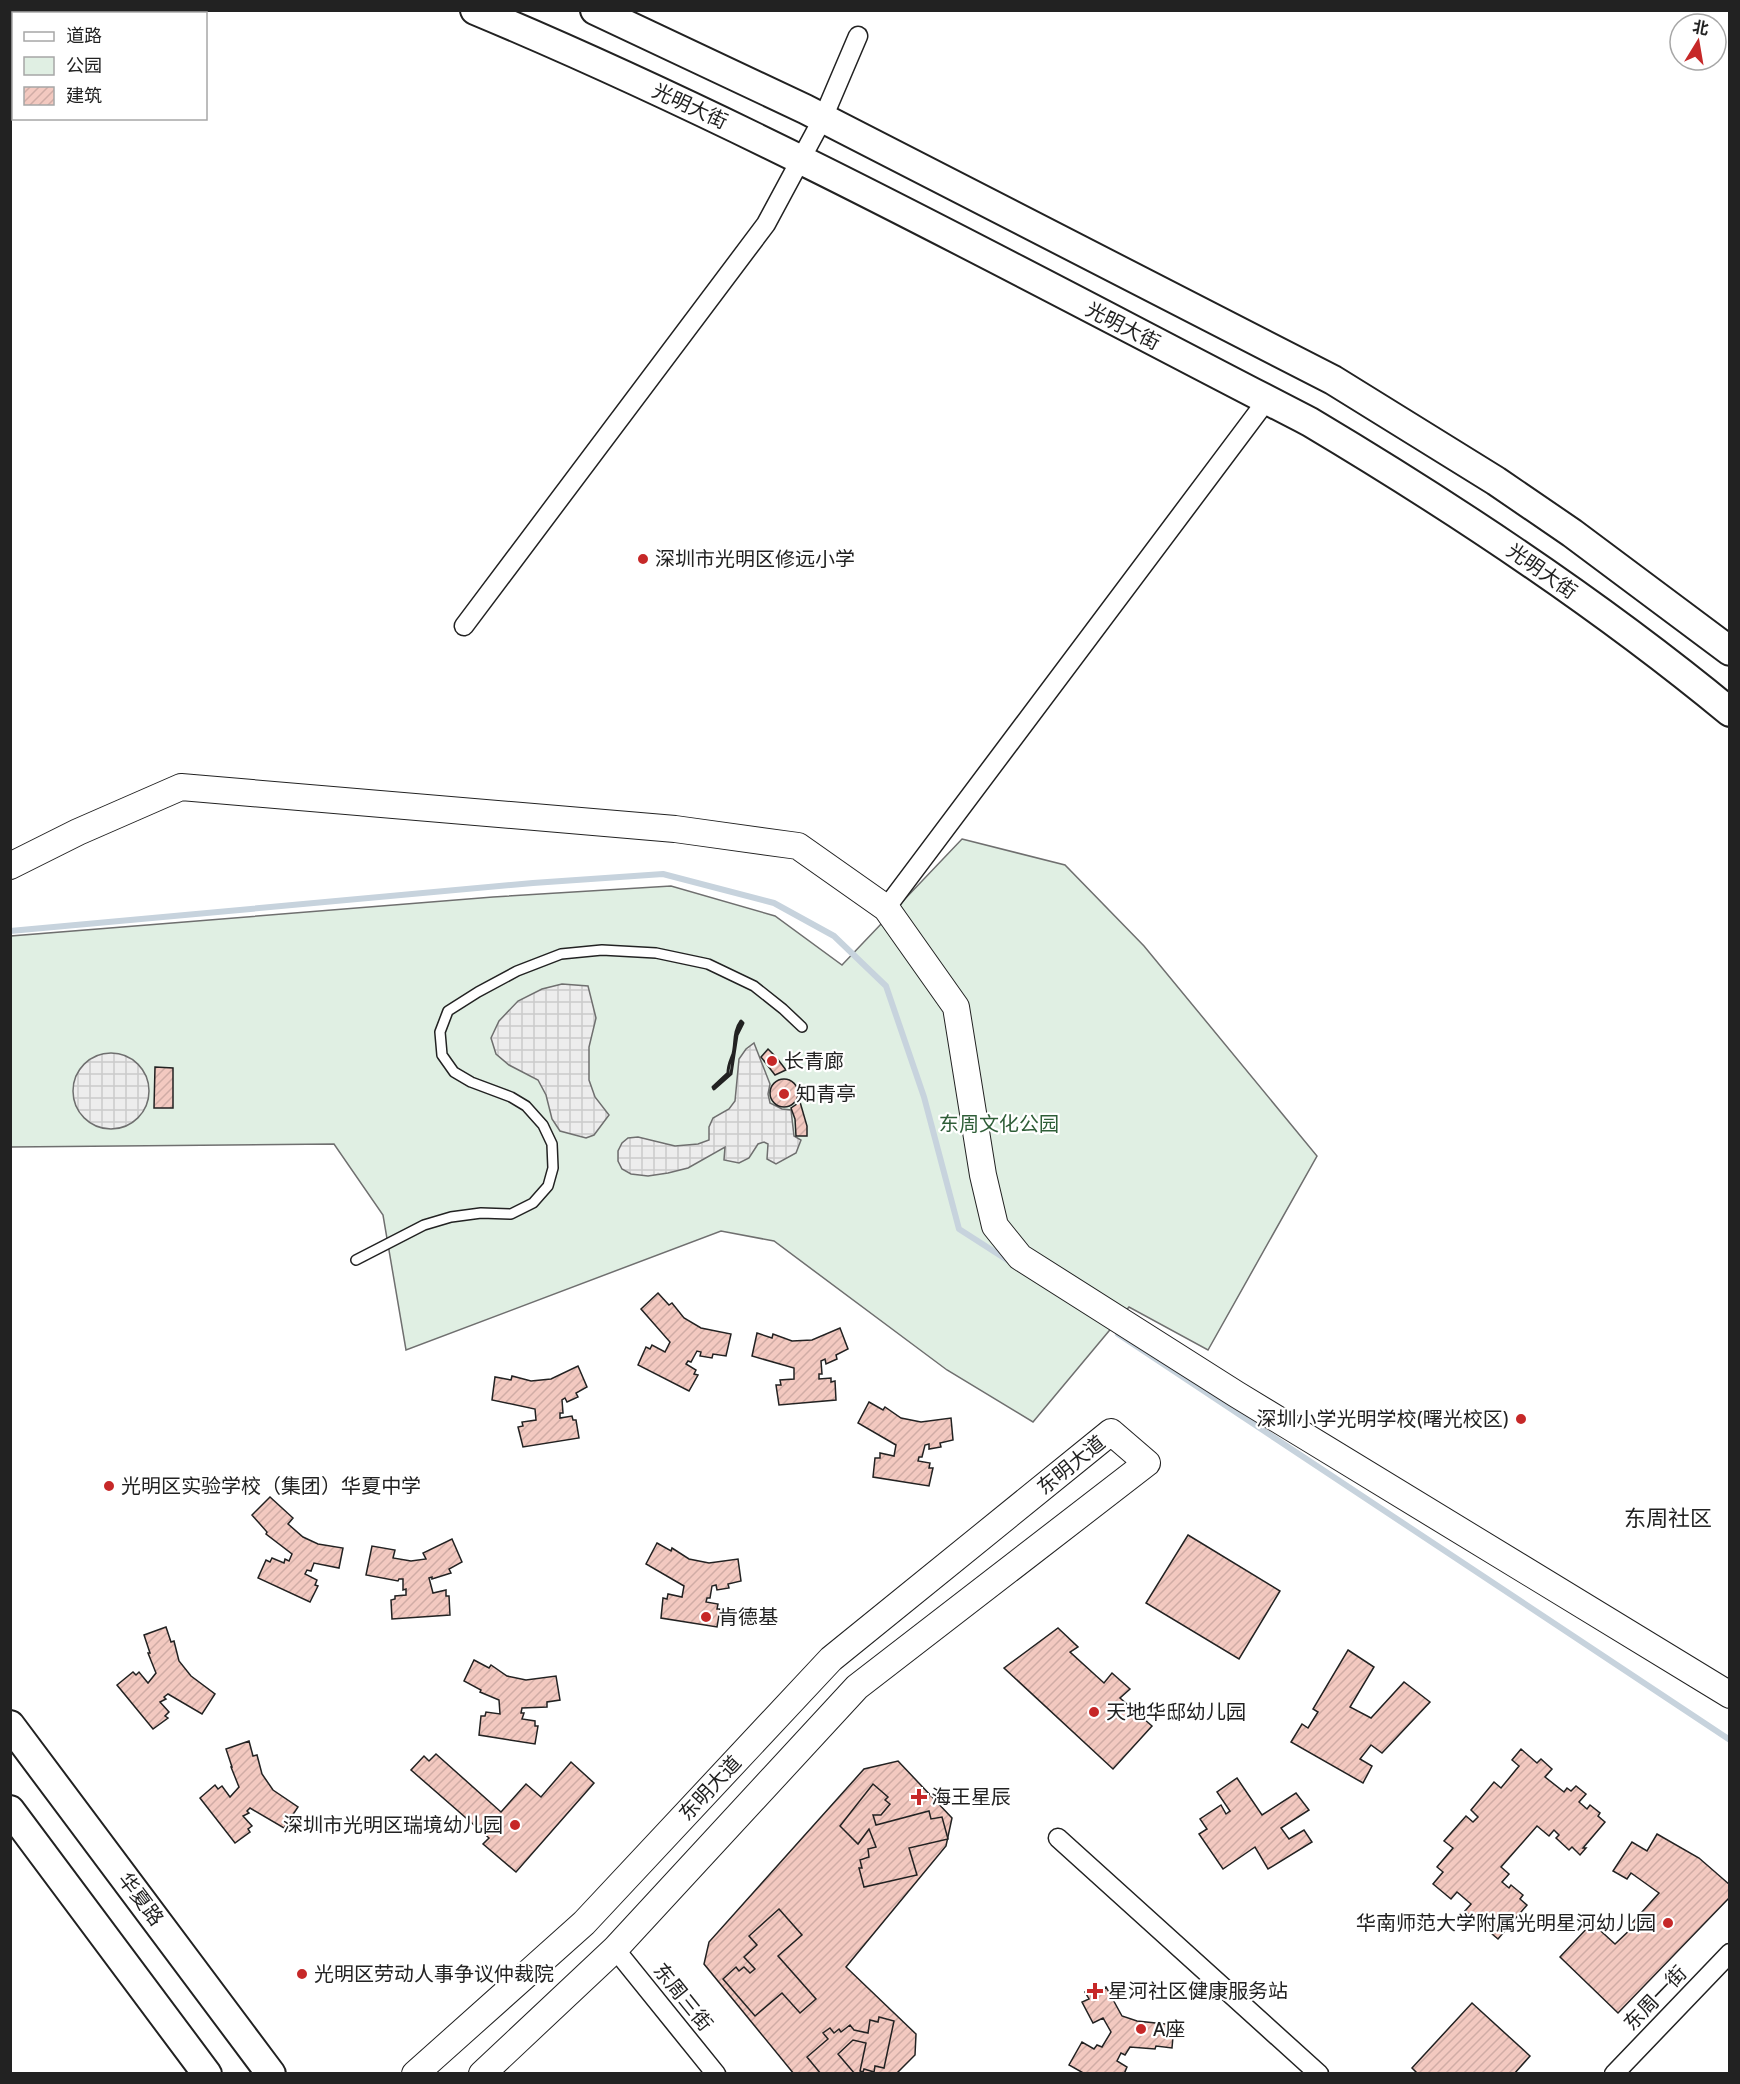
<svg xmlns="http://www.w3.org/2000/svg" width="1740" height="2084" font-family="Cabin,'Noto Sans SC',sans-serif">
  <defs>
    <pattern id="plaza-grid" width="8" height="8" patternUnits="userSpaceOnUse" patternTransform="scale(1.5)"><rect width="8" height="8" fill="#ededed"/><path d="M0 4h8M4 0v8" fill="none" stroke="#cbcbcb"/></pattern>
    <pattern id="building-hatch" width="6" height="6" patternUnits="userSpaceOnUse" patternTransform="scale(1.5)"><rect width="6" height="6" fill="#f3c9c0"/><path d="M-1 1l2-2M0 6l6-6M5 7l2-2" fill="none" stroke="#d0aca5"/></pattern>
  </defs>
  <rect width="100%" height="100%" fill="#fff"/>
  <path fill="#e0efe3" stroke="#6f6f6f" stroke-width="1.5" d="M962 839 1065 865 1144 946 1317 1156 1208 1350 1129 1307 1033 1422 947 1370 774 1241 721 1231 406 1350 383 1215 334 1144 11 1147V936L493 897 671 886 775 916 842 965Z"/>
  <g fill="url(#plaza-grid)" stroke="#6f6f6f" stroke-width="1.5">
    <path d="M562 984 588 986 596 1018 589 1047V1080L595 1097 609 1115 594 1135 586 1138 560 1131 552 1119 546 1095 538 1080 509 1065 496 1054 491 1038 499 1021 518 1001 542 989Z"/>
    <path d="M754 1043 770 1084 768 1094 770 1103 782 1109 791 1110 794 1136 801 1140 796 1153 776 1164 767 1159 768 1144 764 1142 758 1144 749 1158 739 1163 724 1160 725 1147 688 1168 668 1173 648 1176 631 1174 622 1169 618 1161V1151L622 1143 628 1138 638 1137 675 1146 698 1144 709 1140V1127L713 1118 729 1109 735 1101 739 1059 746 1049Z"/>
    <circle cx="111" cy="1091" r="38"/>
  </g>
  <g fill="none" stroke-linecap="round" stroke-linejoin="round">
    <g stroke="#c7d3dd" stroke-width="6">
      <path d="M10 931 533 883 663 874 774 903 834 936 886 986 924 1097 959 1229 1012 1263"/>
      <path d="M1118 1334 1730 1740"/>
    </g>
  </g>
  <g fill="url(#building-hatch)" stroke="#222" stroke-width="1.5">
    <path d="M768 1049 776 1057 786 1070 775 1075 761 1057Z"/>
    <path d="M155 1067 173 1068V1108H154Z"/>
    <circle cx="784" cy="1093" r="14"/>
    <path d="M800 1102 807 1126V1136H796L795 1119 791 1108Z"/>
    <path d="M658 1293 669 1305 672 1303 684 1318 701 1328 731 1334 726 1356 713 1354 712 1358 700 1356 701 1352 697 1351 691 1362 688 1361 686 1364 696 1370 694 1374 698 1375 689 1391 638 1365 646 1347 650 1349 652 1345 665 1352 670 1342 641 1309Z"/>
    <path d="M840 1328 848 1349 836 1355 837 1359 826 1364 825 1359 821 1361 822 1374H819V1379L831 1378V1382L835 1381 836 1400 779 1405 776 1385H781L780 1380 794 1379V1368L752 1356 757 1333 772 1338 773 1334 792 1341 812 1340Z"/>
    <path d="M578 1366 587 1387 576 1393 578 1397 567 1402 565 1398 562 1400 563 1413H560V1418L572 1416 573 1420H576L579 1438 523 1447 518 1427 523 1426 522 1422 536 1420 535 1409 492 1400 495 1377 511 1380 512 1376 531 1381 551 1379Z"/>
    <path d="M869 1402 883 1410 885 1407 901 1418 921 1422 951 1418 953 1440 940 1443 941 1447 929 1449V1444L925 1445 922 1457H919L918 1461 930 1463 929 1468H933L929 1486 873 1477 875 1458H880V1453L894 1456 896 1445 858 1423Z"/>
    <path d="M270 1497 293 1518 288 1524 303 1537 318 1544 343 1548 339 1568 314 1563 311 1571 307 1570 305 1574 317 1580 315 1585 318 1586 310 1602 258 1578 266 1560 270 1562 272 1558 284 1563 285 1559 289 1561 292 1554 266 1534 267 1532 252 1515Z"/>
    <path d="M1188 1535 1280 1591 1239 1659 1146 1603Z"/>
    <path d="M452 1539 462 1562 449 1569 451 1573 432 1579V1577L429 1578 433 1593 446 1590V1596H449L450 1615 392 1619 391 1600 395 1599V1596L406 1595V1589L403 1590V1579H399L398 1581 366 1575 372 1546 395 1550 393 1558 411 1561 426 1559 423 1553Z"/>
    <path d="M657 1543 671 1551 672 1548 689 1559 709 1563 738 1559 741 1581 728 1584 729 1588 717 1590 716 1585 712 1586 710 1598H707L706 1602 718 1604 717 1609H720L717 1627 661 1618 663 1598 667 1599 668 1594 682 1597 684 1586 646 1564Z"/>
    <path d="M166 1627 171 1642 174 1641 179 1661 191 1676 215 1694 202 1714 168 1694 164 1697 166 1699 160 1702 169 1712 165 1716 168 1718 153 1729 117 1685 133 1672 136 1675 139 1672 148 1683 156 1673 148 1653H150L144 1635Z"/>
    <path d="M1058 1628 1078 1647 1070 1652 1104 1683 1112 1673 1130 1689 1120 1698 1152 1726 1113 1769 1004 1668Z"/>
    <path d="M1348 1650 1374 1667 1350 1707 1371 1718 1404 1682 1430 1702 1382 1753 1371 1745 1360 1759 1372 1766 1363 1783 1291 1742 1302 1724 1308 1728 1318 1712 1313 1709Z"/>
    <path d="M474 1660 489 1668 491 1665 507 1676 526 1680 556 1676 560 1700 547 1702V1707L522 1708 521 1713H524L522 1719 535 1721V1726H538L535 1744 479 1735 481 1716H485L486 1712 500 1714 499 1700 480 1692 481 1690 464 1681Z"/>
    <path d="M249 1741 253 1756 257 1755 262 1774 273 1790 298 1807 284 1828 250 1808 247 1811 249 1813 243 1816 252 1826 248 1829 250 1832 235 1843 200 1798 215 1785 218 1789 222 1786 230 1797 239 1787 231 1767H232L226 1749Z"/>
    <path d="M1521 1749 1537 1763 1541 1759 1552 1769 1545 1777 1564 1792 1567 1788 1571 1791 1576 1786 1586 1794 1579 1802 1587 1809 1590 1805 1600 1813 1598 1816 1605 1822 1583 1848H1586L1580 1855 1572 1847 1569 1850 1556 1838 1559 1835 1554 1830 1549 1836 1537 1826 1501 1867 1509 1874 1502 1882 1509 1888 1511 1885 1523 1895 1520 1899 1527 1905 1498 1939 1465 1911 1471 1904 1457 1892 1451 1899 1433 1884 1443 1872 1437 1867 1453 1848 1444 1841 1466 1816 1473 1822 1478 1817 1471 1810 1494 1782 1501 1788 1519 1766 1512 1760Z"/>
    <path d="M436 1754 501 1812 526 1784 541 1797 571 1762 594 1783 516 1872 483 1844 489 1838 411 1770 424 1756 429 1761Z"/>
    <path d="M898 1761 952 1818 946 1846 846 1967 916 2034 915 2055 896 2074H794L704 1964 709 1942 864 1769Z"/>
    <path d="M1237 1778 1262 1815 1296 1793 1309 1810 1281 1828 1289 1839 1304 1830 1312 1842 1268 1869 1255 1847 1223 1869 1199 1834 1207 1829 1200 1819 1221 1805 1226 1814 1230 1811 1217 1792Z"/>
    <path d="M873 1784 888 1797 885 1800 890 1804 881 1815H873L876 1825 929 1811 931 1819 942 1817 948 1839 909 1848 917 1875 864 1887 859 1868H862L860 1860 869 1857 868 1849 876 1847 869 1829 858 1844 840 1826Z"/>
    <path d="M1657 1834 1699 1858 1730 1885V1897L1618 2013 1560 1957 1592 1923 1615 1944 1635 1925 1632 1923 1659 1893 1631 1873 1627 1879 1613 1871 1632 1842 1647 1851Z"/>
    <path d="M779 1909 802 1935 778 1956 816 1999 800 2013 782 1993 755 2016 723 1979 736 1967 739 1971 744 1967 750 1973 755 1969 744 1957 757 1945 749 1936Z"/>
    <path d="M1097 1986 1100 1990 1106 1987 1122 2016 1137 2021 1174 2025 1172 2048 1156 2046 1155 2049 1130 2047 1125 2055 1121 2053 1117 2061 1127 2067 1124 2074H1085L1069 2065 1082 2042 1094 2049 1097 2045 1102 2047 1111 2032 1103 2018 1093 2023 1082 2002 1089 1999 1085 1992Z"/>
    <path d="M1472 2003 1530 2056 1514 2074H1418L1412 2068Z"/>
    <path d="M879 2017 894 2021 884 2068 875 2066 874 2072 864 2069 863 2072 860 2071 866 2043 853 2040 838 2054 855 2074H821L807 2057 828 2039 823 2033 830 2028 834 2033 839 2029 841 2032 850 2025 854 2030 868 2033 870 2020 878 2022Z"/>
  </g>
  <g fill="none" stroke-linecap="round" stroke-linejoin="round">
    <g stroke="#222" stroke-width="12">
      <path id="lane" d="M356 1260 424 1225 451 1217 481 1213 511 1214 533 1203 548 1186 553 1168 552 1144 543 1125 526 1106 511 1097 471 1082 454 1072 442 1055 440 1032 448 1011 478 992 517 971 561 954 602 950 656 953 708 964 754 986 783 1009 802 1027"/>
    </g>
    <g stroke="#222" stroke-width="21">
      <g id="street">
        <path d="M464 626 766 224 823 118 858 36"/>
        <path d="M886 908 1267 400"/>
        <path d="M1058 1838 1319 2074"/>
        <path d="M615 1949 716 2074"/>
        <path d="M1614 2074 1730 1953"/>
      </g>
    </g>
    <g stroke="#222" stroke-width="28">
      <g id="secondary">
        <path d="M10 866 78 832 181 787 675 829 798 846 886 908 956 1007 983 1175 995 1226 1020 1257 1236 1394 1730 1695"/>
        <path d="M415 2074 584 1923 831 1659 1111 1432 1147 1463 857 1687 615 1949 482 2074"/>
      </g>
    </g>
    <g stroke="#222" stroke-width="32">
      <g id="primary">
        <path d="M475 10C762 130 1034 280 1310 422 1456 509 1598 603 1730 712"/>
        <path d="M595 10 805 109 1333 380 1496 481 1572 533 1730 651"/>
        <path d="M10 1725 271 2074"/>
        <path d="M10 1810 207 2074"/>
      </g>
    </g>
    <use href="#lane" stroke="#fff" stroke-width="9"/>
    <use href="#street" stroke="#fff" stroke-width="18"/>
    <use href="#secondary" stroke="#fff" stroke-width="26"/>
    <use href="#primary" stroke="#fff" stroke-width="28"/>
    <path stroke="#222" stroke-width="3" d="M741 1021 743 1023 737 1035 731 1074 714 1089 713 1087 728 1073C728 1065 730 1062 733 1054 736 1042 733 1032 741 1021Z"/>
  </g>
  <g fill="#c62828" stroke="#fff" stroke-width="2">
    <circle cx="643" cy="559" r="6"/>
    <circle cx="772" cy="1061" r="6"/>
    <circle cx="784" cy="1094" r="6"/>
    <circle cx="1521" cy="1419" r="6"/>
    <circle cx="109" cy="1486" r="6"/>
    <circle cx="706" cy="1617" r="6"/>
    <circle cx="1094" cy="1712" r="6"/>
    <path d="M916 1788h6v6h6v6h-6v6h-6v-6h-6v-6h6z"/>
    <circle cx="515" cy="1825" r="6"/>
    <circle cx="1668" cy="1923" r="6"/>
    <circle cx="302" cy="1974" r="6"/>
    <path d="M1092 1982h6v6h6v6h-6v6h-6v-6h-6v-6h6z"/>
    <circle cx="1141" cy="2029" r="6"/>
  </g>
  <g text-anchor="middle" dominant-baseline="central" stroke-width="4.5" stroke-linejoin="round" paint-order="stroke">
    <g font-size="20" fill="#222" stroke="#fff">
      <text transform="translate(690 106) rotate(25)">光明大街</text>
      <text transform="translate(1123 326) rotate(27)">光明大街</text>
      <text transform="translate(1542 571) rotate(35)">光明大街</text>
      <text transform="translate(1071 1465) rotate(-39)">东明大道</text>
      <text transform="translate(710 1788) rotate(-47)">东明大道</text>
      <text transform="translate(141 1899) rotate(53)">华夏路</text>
      <text transform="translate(683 1997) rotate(51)">东周三街</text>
      <text transform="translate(1655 1998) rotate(-46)">东周一街</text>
    </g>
    <g font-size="20" fill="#222" stroke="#fff" text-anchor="start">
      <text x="655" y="559">深圳市光明区修远小学</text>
      <text x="784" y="1061">长青廊</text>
      <text x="796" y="1094">知青亭</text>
      <text x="1509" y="1419" text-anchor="end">深圳小学光明学校(曙光校区)</text>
      <text x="121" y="1486">光明区实验学校（集团）华夏中学</text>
      <text x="718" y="1617">肯德基</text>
      <text x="1106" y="1712">天地华邸幼儿园</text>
      <text x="931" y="1797">海王星辰</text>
      <text x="503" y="1825" text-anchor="end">深圳市光明区瑞境幼儿园</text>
      <text x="1656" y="1923" text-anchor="end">华南师范大学附属光明星河幼儿园</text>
      <text x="314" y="1974">光明区劳动人事争议仲裁院</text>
      <text x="1108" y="1991">星河社区健康服务站</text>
      <text x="1153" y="2029">A座</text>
    </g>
    <g font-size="20" fill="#2f5e38" stroke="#fff">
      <text x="999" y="1124">东周文化公园</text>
    </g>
    <g font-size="22" fill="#222" stroke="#fff">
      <text x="1668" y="1518">东周社区</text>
    </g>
  </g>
  <rect width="1740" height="2084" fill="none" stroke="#222222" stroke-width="24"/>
  <rect x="12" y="12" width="195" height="108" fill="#ffffff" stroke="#a7a7a7" stroke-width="1.5"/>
  <rect x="24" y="32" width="30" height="9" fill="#ffffff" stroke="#a7a7a7" stroke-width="1.5"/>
  <text x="66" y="42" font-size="18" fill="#222222">道路</text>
  <rect x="24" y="57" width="30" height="18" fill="#e0efe3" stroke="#a7a7a7" stroke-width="1.5"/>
  <text x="66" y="72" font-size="18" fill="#222222">公园</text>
  <rect x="24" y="87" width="30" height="18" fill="url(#building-hatch)" stroke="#a7a7a7" stroke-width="1.5"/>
  <text x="66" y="102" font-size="18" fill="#222222">建筑</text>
  <g transform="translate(1698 42) rotate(11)"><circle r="28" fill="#ffffff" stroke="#a7a7a7" stroke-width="1.5"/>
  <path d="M0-4.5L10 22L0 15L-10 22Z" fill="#c62828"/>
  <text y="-9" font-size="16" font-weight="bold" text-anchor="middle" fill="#222222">北</text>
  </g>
</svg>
